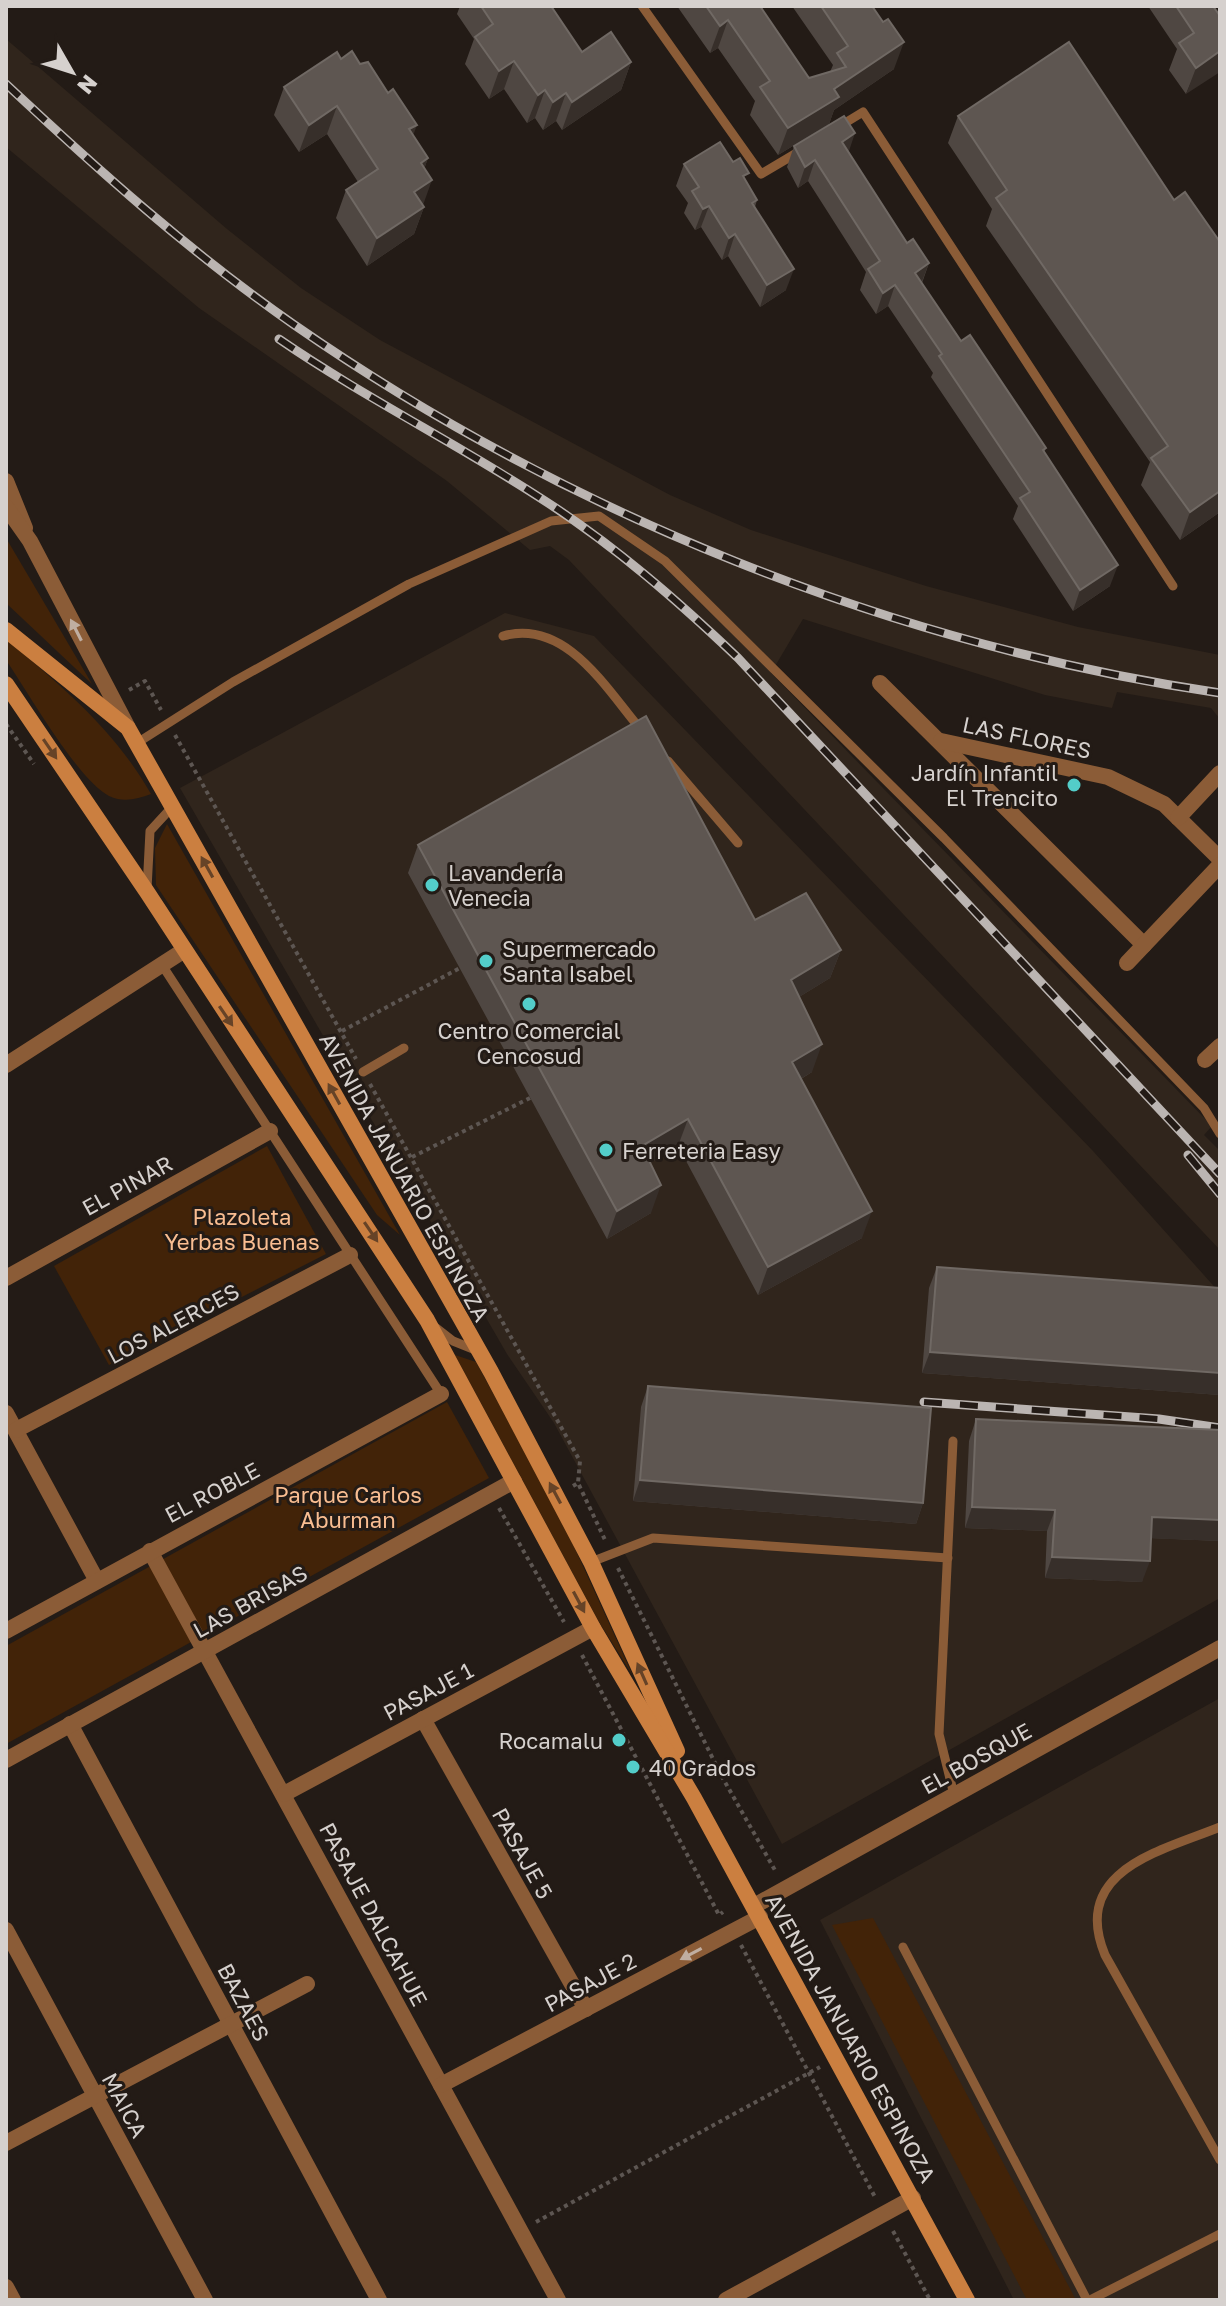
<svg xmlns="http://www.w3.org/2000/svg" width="1226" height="2306" font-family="'Golos Text',sans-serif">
  <rect width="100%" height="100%" fill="#231b16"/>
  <g fill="#30251c">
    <path d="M6 39 227 229 301 288 380 340 670 495 751 530 926 586 1078 627 1220 655V719L1211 708 1117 692 1112 708 1045 695 803 619 771 673 1212 1126 1204 1135 1220 1151V1250L569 560 550 546 530 550 447 481 199 308 6 147Z"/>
    <path d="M505 613 594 636 1093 1151 1220 1293V1598L782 1844 554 1423 507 1354 180 788Z"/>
    <path d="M1220 1698V2300H1014L820 1920Z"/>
  </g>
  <g fill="#422308">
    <path d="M6 538 92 684 6 603Z"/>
    <path d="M6 639C62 687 114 729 151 794 137 799 124 803 109 796 77 779 28 692 6 660Z"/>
    <path d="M167 824 400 1235 377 1215 156 885 155 848Z"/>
    <path d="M267 1146 326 1254 109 1365 54 1266Z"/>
    <path d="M455 1355 476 1362 562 1520 633 1676 599 1622Z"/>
    <path d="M447 1402 489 1478 6 1744V1646Z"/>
    <path d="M873 1918 1076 2300H1027L832 1925Z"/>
  </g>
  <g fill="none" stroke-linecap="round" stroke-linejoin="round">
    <g stroke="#5d5652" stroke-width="4" stroke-dasharray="4 4" stroke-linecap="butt">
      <path d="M129 690 145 681 161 710"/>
      <path d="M6 724 34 764"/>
      <path d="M175 735 356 1059"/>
      <path d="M342 1031 460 968"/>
      <path d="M370 1084 580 1461 578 1483"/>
      <path d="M412 1157 530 1098"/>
      <path d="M573 1486 578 1483 606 1542"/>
      <path d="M499 1508 564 1622"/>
      <path d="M618 1568 721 1775 776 1872"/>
      <path d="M582 1655 719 1915 723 1912"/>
      <path d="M741 1945 876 2199"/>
      <path d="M536 2222 820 2067"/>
      <path d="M893 2231 930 2300"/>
    </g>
    <g stroke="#8b5c37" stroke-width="9">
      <path d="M642 6 761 174 800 151"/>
      <path d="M840 126 863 112 1173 586"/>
      <path d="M503 636C566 618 607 690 642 731"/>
      <path d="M137 743 233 682 409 584 551 521 599 516 665 561 944 838 1204 1108 1220 1134"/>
      <path d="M668 761 738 843"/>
      <path d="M147 889 150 831 173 806"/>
      <path d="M162 965 441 1394"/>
      <path d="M363 1072 404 1048"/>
      <path d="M435 1327 453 1341 478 1351"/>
      <path d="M953 1441 939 1734 954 1795"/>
      <path d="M591 1562 653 1538 948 1558"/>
      <path d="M1220 1827C1161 1851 1070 1870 1105 1955L1220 2160"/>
      <path d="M903 1947 1087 2300"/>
      <path d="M1090 2300 1220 2234"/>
    </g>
    <g stroke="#8b5c37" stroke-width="16">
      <path d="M6 481 25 528"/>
      <path d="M880 683 1144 945"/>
      <path d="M941 741 1108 777 1164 804 1220 859"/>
      <path d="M1178 818 1220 773"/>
      <path d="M1127 963 1220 865"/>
      <path d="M1205 1060 1220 1046"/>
      <path d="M6 1065 183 951"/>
      <path d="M6 1278 270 1131"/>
      <path d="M6 1413 97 1581"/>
      <path d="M16 1430 350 1255"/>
      <path d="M150 1551 558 2300"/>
      <path d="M6 1631 441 1394"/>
      <path d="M423 1719 586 2009"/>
      <path d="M70 1724 379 2300"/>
      <path d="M6 1760 514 1481"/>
      <path d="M284 1794 593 1628"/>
      <path d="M6 1930 205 2300"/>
      <path d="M441 2085 760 1917"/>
      <path d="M6 2143 307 1984"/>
      <path d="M6 2287 13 2300"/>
      <path d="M726 2300 913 2198"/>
    </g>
    <g stroke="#8b5c37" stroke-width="16">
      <path d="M6 507 30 541 127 726"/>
      <path d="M754 1906 1220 1648"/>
    </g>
    <g stroke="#cb7f40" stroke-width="16">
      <path d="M6 630 128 728 491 1372 591 1562 677 1751"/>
      <path d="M6 684 147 892 427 1320 593 1628 694 1798 967 2300"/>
    </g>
    <g stroke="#bbb5b2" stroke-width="9">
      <g id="rail">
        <path d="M6 84C97 169 191 253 293 324 565 513 892 645 1220 693"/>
        <path d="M279 339C365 398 458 444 545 501 615 546 678 601 738 658L1220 1174"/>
        <path d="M1188 1155 1220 1194"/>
        <path d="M924 1402 1159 1419 1220 1428"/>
      </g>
    </g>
    <use href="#rail" stroke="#231b16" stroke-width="6" stroke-dasharray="18" stroke-linecap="butt"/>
  </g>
  <g fill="#4f4742">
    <path d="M460 6H551L582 52 631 62 621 90 562 130 556 121 543 130 535 118 527 123 504 89 489 99 465 64 474 39 457 14Z"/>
    <path d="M677 6H760L809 78 830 72 833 65 792 6H872L894 69 834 110 829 124 778 155 750 115 755 101 718 48 710 53Z"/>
    <path d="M1148 6H1213L1220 16 1186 94 1169 70 1177 49Z"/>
    <path d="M341 59 360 64 413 135 428 158 424 169 423 205 424 207 414 234 367 266 336 218 346 190 358 182 327 134 299 152 274 115 284 87Z"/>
    <path d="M958 116 1174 200 1220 242V512L1180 540 1141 485 1150 462 986 226 992 209 948 143Z"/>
    <path d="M794 146 848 152 907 243 929 263 922 283 961 341 1046 448 1044 453 1110 586 1073 611 1013 519 1018 506 931 377 933 373 888 306 876 314 860 290 866 272 808 181 798 188 787 167Z"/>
    <path d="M684 164 746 181 757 200 755 207 786 290 760 307 728 256 722 260 701 227 695 230 684 213 688 203 676 186Z"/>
    <path d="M418 845 755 920 841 950 830 978 799 997 812 1072 801 1079 862 1238 758 1295 678 1146 650 1163 651 1213 607 1239 408 873Z"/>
    <path d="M937 1267 1220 1288V1395L922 1373 929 1288Z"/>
    <path d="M648 1386 923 1503 916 1524 633 1501 641 1407Z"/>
    <path d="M976 1419 1220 1430V1541L1151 1538 1142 1582 1045 1578 1047 1531 965 1528 969 1441Z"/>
  </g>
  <g fill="#372f2a">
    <path d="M728 20 718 48 710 53 720 26Z"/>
    <path d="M904 42 894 69 834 110 829 124 778 155 788 128 834 89Z"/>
    <path d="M1220 51V72L1186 94 1196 68Z"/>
    <path d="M514 61 504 89 489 99 499 71Z"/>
    <path d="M631 62 621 90 562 130 572 102Z"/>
    <path d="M545 90 535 118 527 123 538 95Z"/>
    <path d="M566 93 556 121 543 130 553 102Z"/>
    <path d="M337 106 327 134 299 152 309 125Z"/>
    <path d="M417 125 407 152 409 129Z"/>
    <path d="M855 133 848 154 842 142Z"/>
    <path d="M428 158 418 186 421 163Z"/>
    <path d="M815 160 808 181 798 188 805 167Z"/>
    <path d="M432 180 422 208 414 192Z"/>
    <path d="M709 206 701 227 695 230 703 209Z"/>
    <path d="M424 207 414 234 367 266 377 238Z"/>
    <path d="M735 234 728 256 722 260 729 238Z"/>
    <path d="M929 263 921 284 915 273Z"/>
    <path d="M794 269 786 290 760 307 767 285Z"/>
    <path d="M895 285 888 306 876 314 883 293Z"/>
    <path d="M1220 491V512L1180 540 1190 512Z"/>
    <path d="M1118 565 1110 586 1073 611 1080 590Z"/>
    <path d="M841 950 830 978 781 1008 791 980Z"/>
    <path d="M822 1044 812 1072 782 1090 792 1062Z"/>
    <path d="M688 1119 678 1146 632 1174 642 1146Z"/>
    <path d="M661 1185 651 1213 607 1239 617 1211Z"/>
    <path d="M872 1211 862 1238 758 1295 768 1267Z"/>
    <path d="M930 1352 1220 1373V1395L922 1373Z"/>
    <path d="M640 1480 923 1503 916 1524 633 1501Z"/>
    <path d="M972 1507 1055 1510 1047 1531 965 1528Z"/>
    <path d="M1152 1517 1220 1520V1541L1144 1538Z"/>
    <path d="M1052 1557 1150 1561 1142 1582 1045 1578Z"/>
  </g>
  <g fill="#5e5651" stroke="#706964" stroke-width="2">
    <path d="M481 6H551L582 52 611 32 631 62 572 102 566 93 553 102 545 90 538 95 514 61 499 71 475 37 493 24Z"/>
    <path d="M706 6H760L809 78 846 67 837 53 848 46 821 6H872L883 22 888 19 904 42 834 89 839 97 788 128 760 87 770 81 728 20 720 26Z"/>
    <path d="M1176 6H1213L1220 16V51L1196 68 1179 43 1194 33Z"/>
    <path d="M1069 42 1174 200 1185 192 1220 242V491L1190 512 1151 458 1168 446 996 198 1007 190 958 116Z"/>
    <path d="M352 51 360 64 368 62 388 93 393 89 417 125 409 129 428 158 421 163 432 180 414 192 424 207 377 238 346 190 378 169 337 106 309 125 284 87 337 52 341 59Z"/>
    <path d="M844 116 855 133 842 142 907 243 913 239 929 263 915 273 961 341 970 335 1046 448 1043 450 1118 565 1080 590 1020 498 1030 492 939 356 942 354 895 285 883 293 868 269 880 261 815 160 805 167 794 146Z"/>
    <path d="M720 142 733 162 740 158 749 173 743 176 757 200 752 203 794 269 767 285 735 234 729 238 709 206 703 209 692 191 699 187 684 164Z"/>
    <path d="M646 716 755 920 806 893 841 950 791 980 822 1044 792 1062 872 1211 768 1267 688 1119 642 1146 661 1185 617 1211 418 845Z"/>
    <path d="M937 1267 1220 1288V1373L930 1352Z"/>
    <path d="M648 1386 931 1408 923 1503 640 1480Z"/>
    <path d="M976 1419 1220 1430V1520L1152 1517 1150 1561 1052 1557 1055 1510 972 1507Z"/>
  </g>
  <defs><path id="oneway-solid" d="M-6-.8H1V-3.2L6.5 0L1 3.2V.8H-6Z" transform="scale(2)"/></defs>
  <g fill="#c0aea1">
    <use href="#oneway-solid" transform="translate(76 630) rotate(-117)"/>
    <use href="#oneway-solid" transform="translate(691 1954) rotate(152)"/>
  </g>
  <g fill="#664327">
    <use href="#oneway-solid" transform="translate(50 749) rotate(56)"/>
    <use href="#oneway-solid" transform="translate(207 867) rotate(-119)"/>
    <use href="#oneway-solid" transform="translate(226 1016) rotate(56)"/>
    <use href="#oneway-solid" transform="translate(334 1094) rotate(-119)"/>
    <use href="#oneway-solid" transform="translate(371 1232) rotate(56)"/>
    <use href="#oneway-solid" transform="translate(555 1493) rotate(-118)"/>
    <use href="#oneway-solid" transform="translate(579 1602) rotate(62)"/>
    <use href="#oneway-solid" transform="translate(642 1674) rotate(-114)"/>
  </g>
  <g fill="#53cdc9" stroke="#231b16" stroke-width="3">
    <circle cx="1074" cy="785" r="8"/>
    <circle cx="432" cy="885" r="8"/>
    <circle cx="486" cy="961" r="8"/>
    <circle cx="529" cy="1004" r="8"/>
    <circle cx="606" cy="1150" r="8"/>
    <circle cx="619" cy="1740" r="8"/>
    <circle cx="633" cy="1767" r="8"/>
  </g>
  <g text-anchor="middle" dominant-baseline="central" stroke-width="6" stroke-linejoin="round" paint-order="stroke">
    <g font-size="22" fill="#d6d1ce" stroke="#231b16">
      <text transform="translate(1027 737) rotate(12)">LAS FLORES</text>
      <text transform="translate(405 1177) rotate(61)">AVENIDA JANUARIO ESPINOZA</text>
      <text transform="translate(127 1185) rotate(-29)">EL PINAR</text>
      <text transform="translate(173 1323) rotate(-28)">LOS ALERCES</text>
      <text transform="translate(212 1492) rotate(-28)">EL ROBLE</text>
      <text transform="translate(250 1601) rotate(-29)">LAS BRISAS</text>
      <text transform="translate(428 1691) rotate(-28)">PASAJE 1</text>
      <text transform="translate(976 1758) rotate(-29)">EL BOSQUE</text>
      <text transform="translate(523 1853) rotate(61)">PASAJE 5</text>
      <text transform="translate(374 1914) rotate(62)">PASAJE DALCAHUE</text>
      <text transform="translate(590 1982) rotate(-28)">PASAJE 2</text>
      <text transform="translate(244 2002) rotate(62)">BAZAES</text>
      <text transform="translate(851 2038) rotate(61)">AVENIDA JANUARIO ESPINOZA</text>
      <text transform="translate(125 2105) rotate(62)">MAICA</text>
    </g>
    <g font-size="22" fill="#d6d1ce" stroke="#231b16" text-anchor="start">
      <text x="1058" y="772" text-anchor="end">Jardín Infantil<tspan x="1058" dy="25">El Trencito</tspan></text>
      <text x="448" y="872">Lavandería<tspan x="448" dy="25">Venecia</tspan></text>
      <text x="502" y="948">Supermercado<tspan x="502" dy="25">Santa Isabel</tspan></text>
      <text x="529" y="1030" text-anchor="middle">Centro Comercial<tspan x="529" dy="25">Cencosud</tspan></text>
      <text x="622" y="1150">Ferreteria Easy</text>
      <text x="603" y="1740" text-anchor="end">Rocamalu</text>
      <text x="649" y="1767">40 Grados</text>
    </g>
    <g font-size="22" fill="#f9bd91" stroke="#231b16">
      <text x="242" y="1216">Plazoleta<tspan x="242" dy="25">Yerbas Buenas</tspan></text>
      <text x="348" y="1494">Parque Carlos<tspan x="348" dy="25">Aburman</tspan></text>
    </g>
  </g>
  <rect width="1226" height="2306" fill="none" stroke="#d6d1ce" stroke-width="16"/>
  <g transform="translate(72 72) rotate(129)" stroke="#231b16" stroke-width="6" paint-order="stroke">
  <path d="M0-6L14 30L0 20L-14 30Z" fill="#d6d1ce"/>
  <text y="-12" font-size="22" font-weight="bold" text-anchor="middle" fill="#d6d1ce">N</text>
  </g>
</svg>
